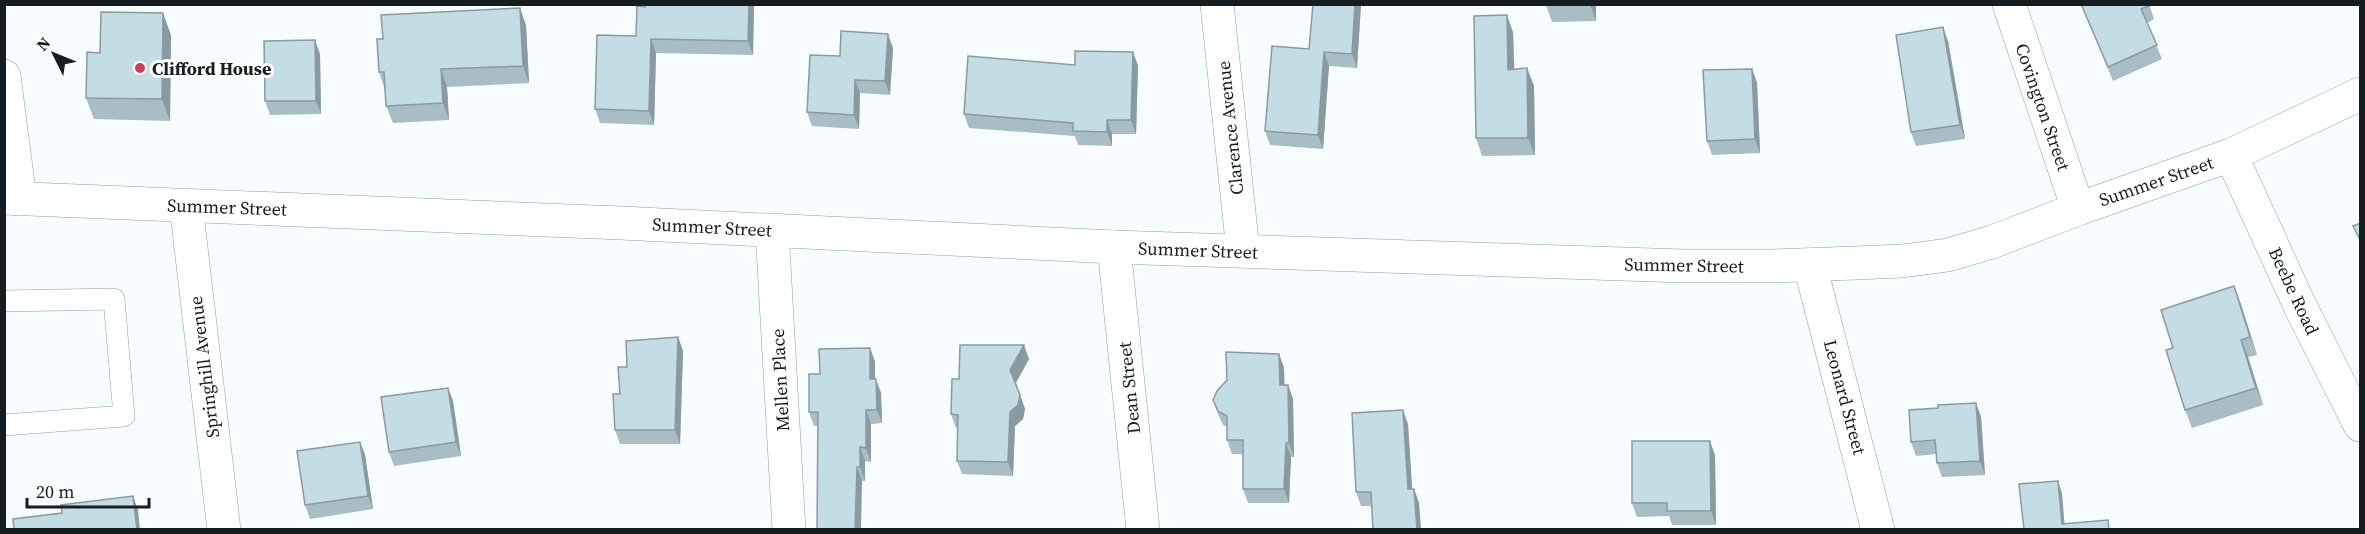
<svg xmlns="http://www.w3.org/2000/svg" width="2365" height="534" font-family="'Source Serif 4',serif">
  <rect width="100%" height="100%" fill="#f7fcfe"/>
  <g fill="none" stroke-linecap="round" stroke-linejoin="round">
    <g stroke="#8aa0a8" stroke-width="22">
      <path id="service" d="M4 301 114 299 124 416 4 425"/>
    </g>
    <g stroke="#8aa0a8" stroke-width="34">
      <g id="minor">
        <path d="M1217 4 1243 251"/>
        <path d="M2009 4 2078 209"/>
        <path d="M4 76 20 199"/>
        <path d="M2231 155 2300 306 2360 425"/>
        <path d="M186 205 224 530"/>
        <path d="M772 230 789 530"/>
        <path d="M1114 247 1143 530"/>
        <path d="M1810 265 1878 530"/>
      </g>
    </g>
    <g stroke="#8aa0a8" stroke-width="34">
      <path id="secondary" d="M4 198 621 223 1114 247 1684 266H1770L1856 263 1902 261 1948 255 1992 242 2078 209 2231 155 2360 94"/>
    </g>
    <use href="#service" stroke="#fff" stroke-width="21"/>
    <use href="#minor" stroke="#fff" stroke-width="33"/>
    <use href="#secondary" stroke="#fff" stroke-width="33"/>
  </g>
  <g fill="#a9bdc4">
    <path d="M754 4 753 55 656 53 654 125 600 123 595 109 636 36 645 7Z"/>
    <path d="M1361 4 1357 68 1329 66 1323 149 1270 145 1265 131 1309 49Z"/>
    <path d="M1596 4V21L1552 22 1546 5Z"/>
    <path d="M2081 4H2149L2154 19 2147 23 2162 59 2113 81Z"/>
    <path d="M526 25 529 83 447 87 449 120 393 123 386 106 385 90 379 72Z"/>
    <path d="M1513 32 1514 69 1527 68 1534 86 1535 155 1482 156 1476 138Z"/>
    <path d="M171 35 170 121 94 119 86 98Z"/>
    <path d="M1948 41 1965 139 1916 146 1911 132Z"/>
    <path d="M893 48 890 95 860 93 859 129 812 126 807 112 840 56Z"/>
    <path d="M1133 52 1138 66 1136 134H1112V146L1078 145 1075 136 969 128 964 114 1075 65Z"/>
    <path d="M320 54 321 114 270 115 265 101Z"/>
    <path d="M1752 69 1757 83 1760 153 1712 155 1707 141Z"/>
    <path d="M2234 286 2257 355 2248 357 2263 405 2192 428 2185 410 2173 348Z"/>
    <path d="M678 337 683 351 680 444H620L615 430 620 394 627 367Z"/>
    <path d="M870 348 875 362V379L881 393 882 423 871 424V462L865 461V481H862L818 426H814L809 412 820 374Z"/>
    <path d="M1279 354 1284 368V385H1288L1293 399 1294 457H1291L1289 503H1248L1243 489V454H1232L1227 440V427L1223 425 1218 414 1213 400Z"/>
    <path d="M1029 359 1016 383 1025 409 1023 419 1015 426 1013 476 962 474 957 461 958 428H956L951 414 959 379Z"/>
    <path d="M448 388 453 401 461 456 394 466 389 452Z"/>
    <path d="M1976 403 1981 417 1985 475 1942 477 1937 463 1936 454 1916 456 1911 442 1938 408Z"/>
    <path d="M1408 424 1412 489H1414L1419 503 1421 530H1373L1372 506H1361L1356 492Z"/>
    <path d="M360 442 365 455 373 509 310 519 305 505Z"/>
    <path d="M1715 455 1716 525H1672L1669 516 1637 517 1632 503Z"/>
  </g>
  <g fill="#899aa0">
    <path d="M749 4H754L753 55 748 41Z"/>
    <path d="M1355 4H1361L1357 68 1352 54Z"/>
    <path d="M1590 4H1596V21Z"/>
    <path d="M520 8 526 25 529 83 523 66Z"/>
    <path d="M163 13 171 35 170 121 162 99Z"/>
    <path d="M1507 15 1513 32 1515 88 1508 70Z"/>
    <path d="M1943 27 1948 41 1965 139 1960 125Z"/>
    <path d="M888 34 893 48 890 95 885 81Z"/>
    <path d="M651 39 656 53 654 125 649 111Z"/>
    <path d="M315 40 320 54 321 114 316 101Z"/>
    <path d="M1133 52 1138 66 1136 134 1131 120Z"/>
    <path d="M1324 52 1329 66 1323 149 1318 135Z"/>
    <path d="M1527 68 1534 86 1535 155 1528 138Z"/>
    <path d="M441 69 447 87 449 120 443 103Z"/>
    <path d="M1752 69 1757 83 1760 153 1755 139Z"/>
    <path d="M855 80 860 93 859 129 854 115Z"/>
    <path d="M1107 120 1112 134V146L1107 132Z"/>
    <path d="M2234 286 2241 304 2257 355 2250 337Z"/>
    <path d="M678 337 683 351 680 444 675 430Z"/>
    <path d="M2241 340 2248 357 2263 405 2256 388Z"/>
    <path d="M1024 345 1029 359 1015 384 1010 370Z"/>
    <path d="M870 348 875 362V393L870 379Z"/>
    <path d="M1279 354 1284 368 1285 399 1280 385Z"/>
    <path d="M876 379 881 393 882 423 877 410Z"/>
    <path d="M1288 385 1293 399 1294 457 1289 443Z"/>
    <path d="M448 388 453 401 461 456 456 442Z"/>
    <path d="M1020 395 1025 409 1023 419 1015 426 1013 476 1008 462 1010 412Z"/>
    <path d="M1976 403 1981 417 1985 475 1980 461Z"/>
    <path d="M866 410 871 424V462L866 448Z"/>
    <path d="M1403 410 1408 424 1413 503 1408 489Z"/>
    <path d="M1710 441 1715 455 1716 525 1711 511Z"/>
    <path d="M360 442 365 455 373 509 368 496Z"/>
    <path d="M1286 443 1291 457 1289 503 1284 489Z"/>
    <path d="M860 447 865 461V481L860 467Z"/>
    <path d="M857 467 862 481 861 530H855Z"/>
    <path d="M2058 481 2062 493 2065 530 2062 524Z"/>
    <path d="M1414 489 1419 503 1421 530H1417Z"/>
    <path d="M133 496 138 510 140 530H137Z"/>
  </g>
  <g fill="#c4dce4" stroke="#899aa0" stroke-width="1.5">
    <path d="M645 4H749L748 41 651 39 649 111 595 109 597 35 636 36 637 6 645 7Z"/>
    <path d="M1313 4H1355L1352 54 1324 52 1318 135 1265 131 1272 46 1309 49Z"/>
    <path d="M2081 4H2149V6L2141 9 2157 45 2108 67Z"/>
    <path d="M520 8 523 66 441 69 443 103 386 106 384 72H379L377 39H383L381 15Z"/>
    <path d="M101 12 163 13 162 99 86 98 87 52 100 53Z"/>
    <path d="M1507 15 1508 70 1527 68 1528 138H1476L1474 16Z"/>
    <path d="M1943 27 1960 125 1911 132 1896 35Z"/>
    <path d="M841 31 888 34 885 81 855 80 854 115 807 112 810 55 840 56Z"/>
    <path d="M315 40 316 101H265L264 41Z"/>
    <path d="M1075 51 1133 52 1131 120H1107V132L1073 131V123L964 114 968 56 1075 65Z"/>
    <path d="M1752 69 1755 139 1707 141 1703 70Z"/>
    <path d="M2361 223V242L2353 226Z"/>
    <path d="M2234 286 2250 337 2241 340 2256 388 2185 410 2166 350 2173 348 2161 310Z"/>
    <path d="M678 337 675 430H615L613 394H620L618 367H627L626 341Z"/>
    <path d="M960 345H1024L1010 370 1020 395 1018 405 1010 412 1008 462 957 461 958 415 951 414 952 379H959Z"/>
    <path d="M870 348V379H876L877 410H866V448L860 447V467H857L855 530H817L818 412H809V374H820L819 349Z"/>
    <path d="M1226 352 1279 354 1280 385H1288L1289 443H1286L1284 489H1243V440H1227V416L1218 411 1213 400 1217 391 1227 380Z"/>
    <path d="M448 388 456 442 389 452 381 397Z"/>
    <path d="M1976 403 1980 461 1937 463 1935 440 1911 442 1909 410 1938 408V405Z"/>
    <path d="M1403 410 1408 489H1414L1417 530H1373L1371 492H1356L1352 413Z"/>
    <path d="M1632 441H1710L1711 511H1667V503H1632Z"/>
    <path d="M360 442 368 496 305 505 297 451Z"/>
    <path d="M2058 481 2062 524 2108 520 2109 530H2024L2019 484Z"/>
    <path d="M133 496 137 530H14L13 519 62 513 61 505Z"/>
  </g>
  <circle fill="#ca3a5b" stroke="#fff" stroke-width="2" cx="140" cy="68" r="6"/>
  <g text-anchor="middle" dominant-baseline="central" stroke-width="6" stroke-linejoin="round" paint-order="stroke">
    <g font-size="18" font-weight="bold" fill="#151d20" stroke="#fff" text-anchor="start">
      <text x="152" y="68">Clifford House</text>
    </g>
    <g font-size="18" fill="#151d20" stroke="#fff">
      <text transform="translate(2043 107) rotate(71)">Covington Street</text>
      <text transform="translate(1230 128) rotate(-96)">Clarence Avenue</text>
      <text transform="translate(2156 181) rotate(-19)">Summer Street</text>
      <text transform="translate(227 207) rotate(2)">Summer Street</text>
      <text transform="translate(712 227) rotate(3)">Summer Street</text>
      <text transform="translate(1198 250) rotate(2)">Summer Street</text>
      <text transform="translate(1684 265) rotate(1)">Summer Street</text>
      <text transform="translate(2294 291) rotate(65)">Beebe Road</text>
      <text transform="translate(204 367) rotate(-97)">Springhill Avenue</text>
      <text transform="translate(780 380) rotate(-93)">Mellen Place</text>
      <text transform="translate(1129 388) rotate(-96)">Dean Street</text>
      <text transform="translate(1845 397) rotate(75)">Leonard Street</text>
    </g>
  </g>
  <rect width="2365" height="534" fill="none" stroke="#151d20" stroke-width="12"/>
  <g transform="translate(54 54) rotate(313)" stroke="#ffffff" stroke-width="4.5" paint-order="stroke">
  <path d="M0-4.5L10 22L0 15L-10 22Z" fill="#151d20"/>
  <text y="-9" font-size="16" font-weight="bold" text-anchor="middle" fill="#151d20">N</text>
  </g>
  <path d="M27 498v9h122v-9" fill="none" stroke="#151d20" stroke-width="3"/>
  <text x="36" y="498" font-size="18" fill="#151d20" stroke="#ffffff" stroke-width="4.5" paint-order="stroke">20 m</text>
</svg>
